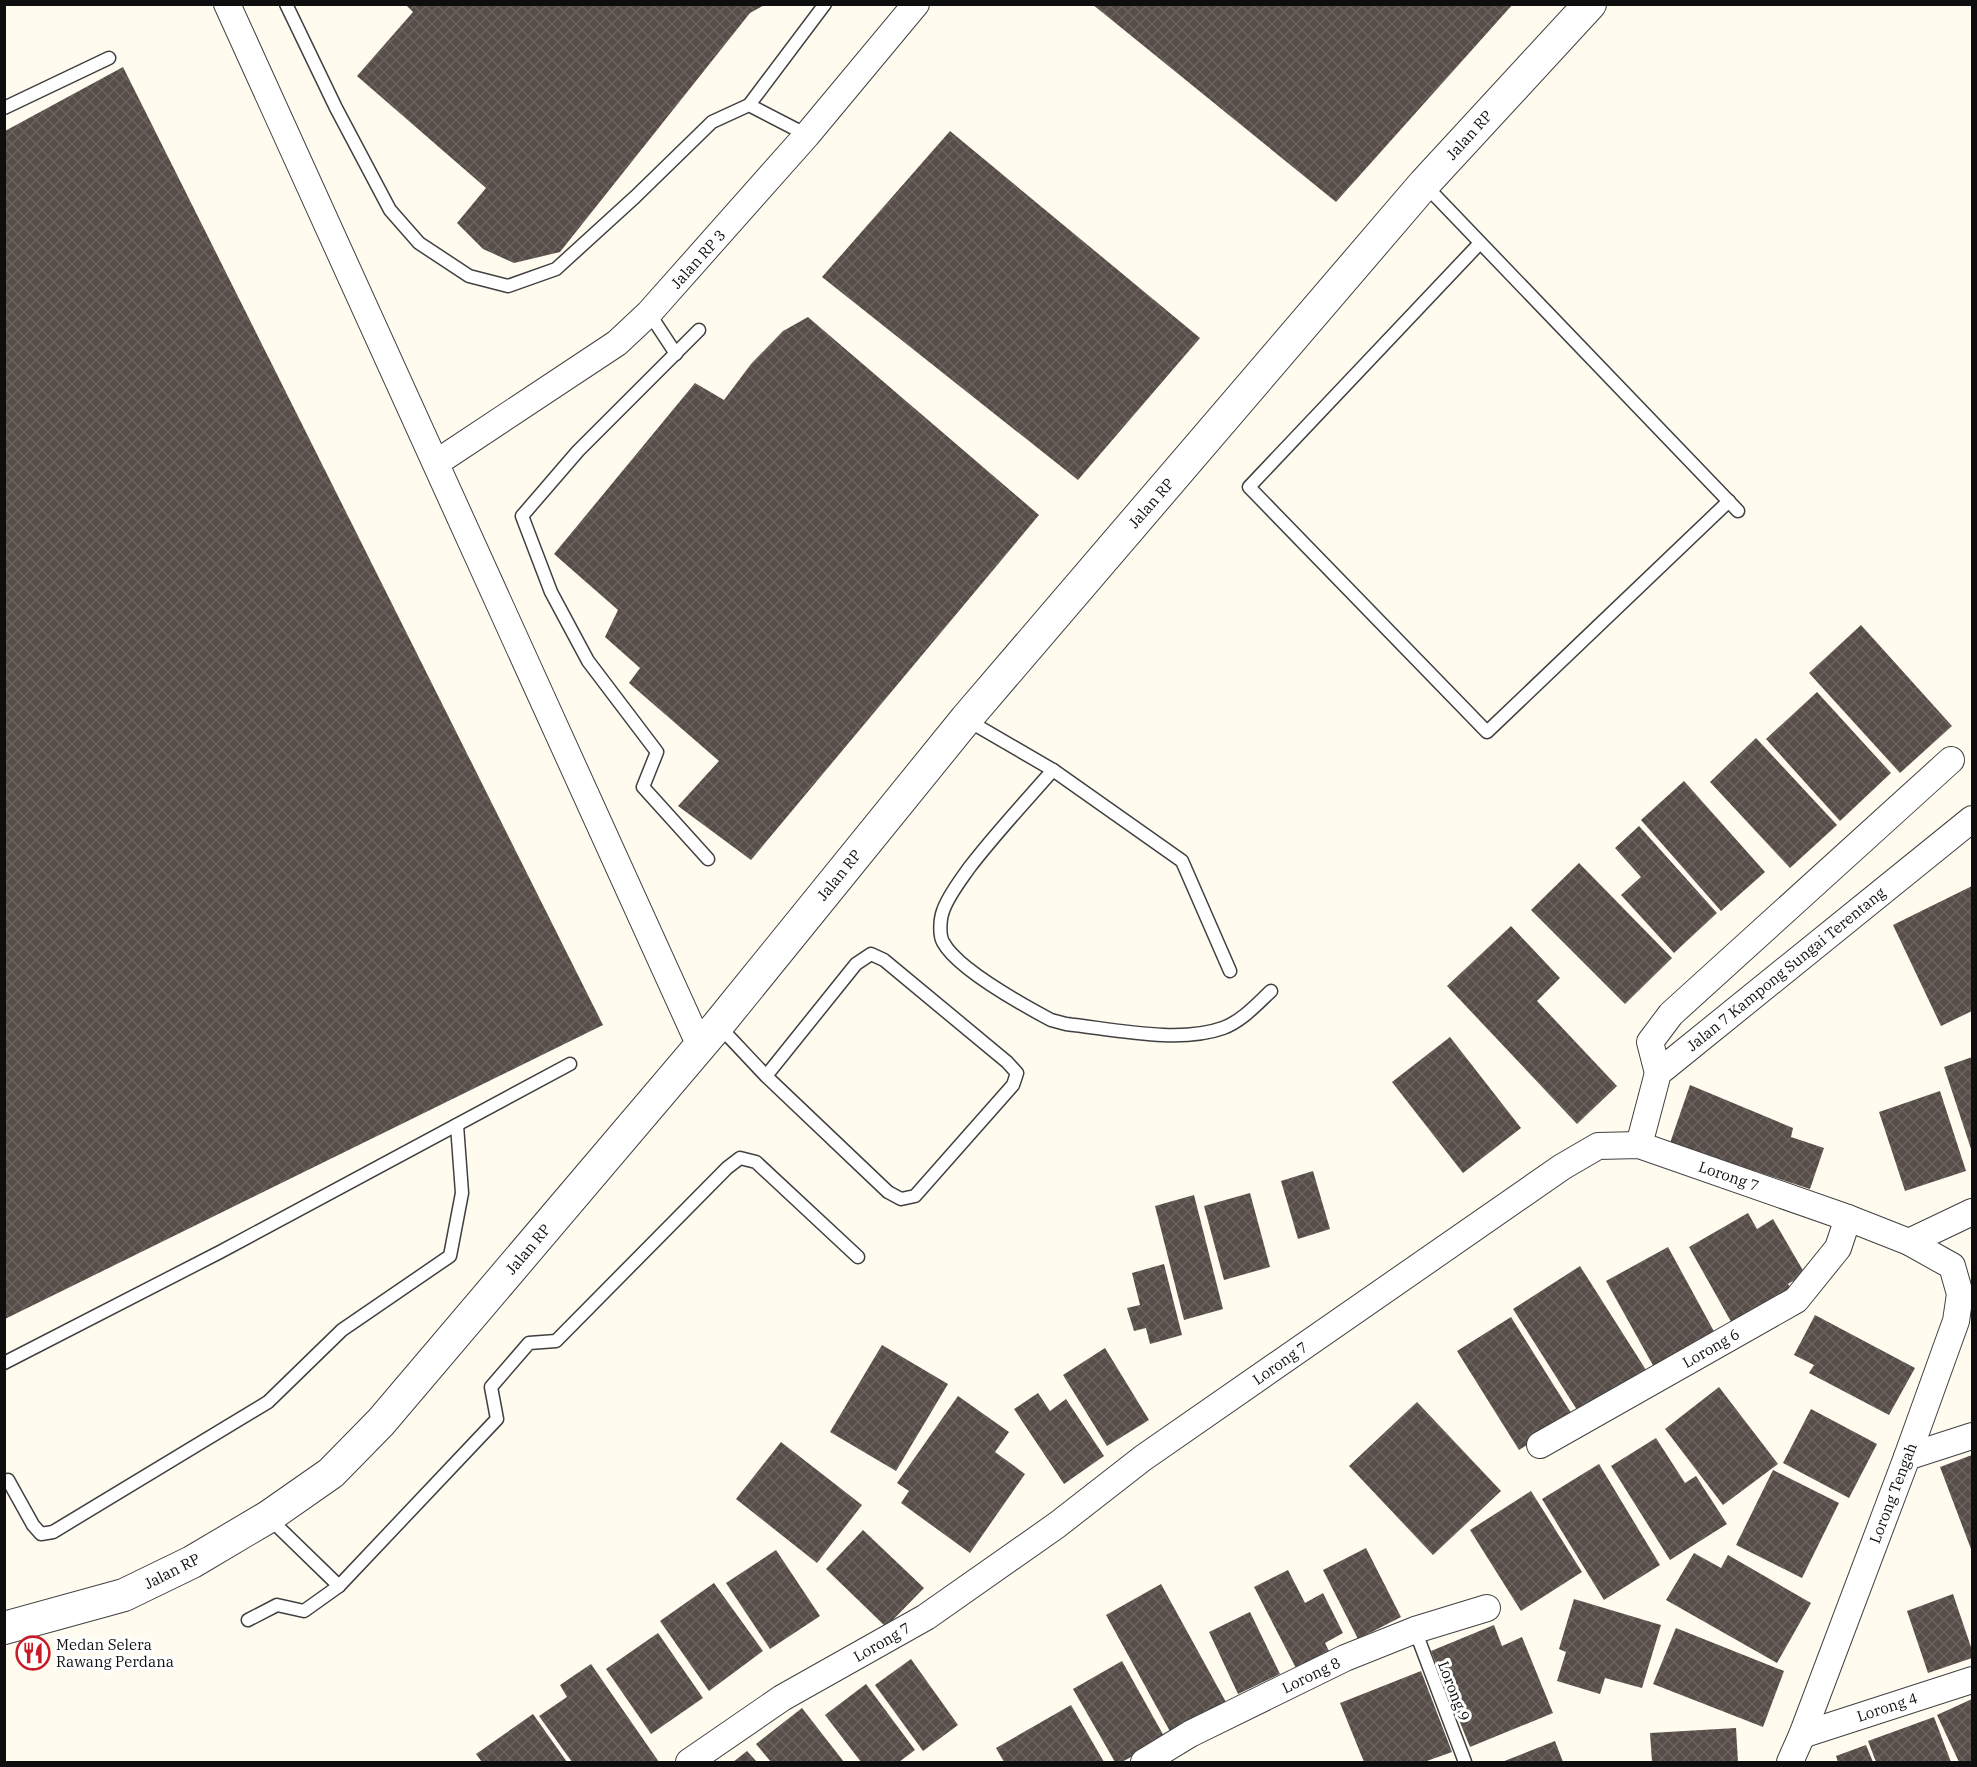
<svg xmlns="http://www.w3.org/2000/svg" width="1977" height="1767" font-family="'IBM Plex Serif',serif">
  <defs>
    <pattern id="building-cross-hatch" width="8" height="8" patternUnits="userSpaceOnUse" patternTransform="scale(1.5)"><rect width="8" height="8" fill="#584e49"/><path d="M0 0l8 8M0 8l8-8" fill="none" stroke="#6b635f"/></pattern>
  </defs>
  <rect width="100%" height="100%" fill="#fffbef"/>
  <g fill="url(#building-cross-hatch)">
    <path d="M405 4H766L750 13 560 252 514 263 483 249 457 223 486 188 357 76 413 12Z"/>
    <path d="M1092 4H1513L1336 202Z"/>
    <path d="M123 67 603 1025 5 1319V131Z"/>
    <path d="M950 131 1200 338 1078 480 822 277Z"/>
    <path d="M808 317 1039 515 751 860 678 806 719 761 629 683 640 668 605 637 618 610 554 554 695 383 724 400 751 364 783 331Z"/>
    <path d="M1861 625 1952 726 1900 773 1809 673Z"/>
    <path d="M1817 692 1891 773 1840 821 1766 739Z"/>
    <path d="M1756 738 1837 825 1790 868 1710 782Z"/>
    <path d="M1684 781 1765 872 1721 911 1641 820Z"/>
    <path d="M1639 826 1717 913 1674 953 1621 895 1641 877 1615 848Z"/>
    <path d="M1579 863 1672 958 1625 1004 1531 910Z"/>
    <path d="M1972 886V1011L1941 1026 1893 925Z"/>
    <path d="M1511 926 1560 978 1537 1001 1617 1086 1577 1124 1447 986Z"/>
    <path d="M1450 1037 1521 1128 1463 1173 1392 1082Z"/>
    <path d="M1972 1057V1152L1944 1067Z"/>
    <path d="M1690 1085 1793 1128 1791 1137 1824 1148 1810 1189 1670 1143Z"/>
    <path d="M1940 1091 1966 1171 1905 1191 1879 1112Z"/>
    <path d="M1313 1171 1330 1229 1298 1239 1281 1181Z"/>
    <path d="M1250 1193 1270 1267 1224 1280 1204 1206Z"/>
    <path d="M1194 1195 1223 1309 1184 1320 1155 1206Z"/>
    <path d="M1748 1213 1757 1229 1773 1219 1805 1274 1788 1284 1794 1293 1734 1327 1689 1247Z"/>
    <path d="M1668 1247 1716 1335 1655 1369 1606 1281Z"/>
    <path d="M1164 1264 1182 1335 1150 1344 1146 1328 1134 1331 1127 1308 1140 1305 1132 1273Z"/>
    <path d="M1580 1266 1646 1370 1579 1413 1513 1309Z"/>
    <path d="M1815 1315 1915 1368 1889 1415 1809 1373 1814 1365 1794 1355Z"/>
    <path d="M1511 1317 1573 1416 1519 1450 1457 1351Z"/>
    <path d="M882 1345 948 1384 896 1471 830 1432Z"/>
    <path d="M1105 1348 1149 1420 1107 1446 1063 1375Z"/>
    <path d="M1719 1387 1778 1464 1723 1505 1665 1429Z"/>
    <path d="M1038 1393 1050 1411 1066 1399 1104 1456 1064 1484 1014 1409Z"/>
    <path d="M958 1396 1009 1432 995 1452 1025 1474 970 1553 901 1503 909 1491 897 1483Z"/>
    <path d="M1417 1402 1501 1491 1433 1555 1349 1466Z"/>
    <path d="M1811 1409 1877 1444 1849 1498 1783 1463Z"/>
    <path d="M1656 1438 1685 1483 1696 1476 1727 1524 1670 1560 1611 1466Z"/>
    <path d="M781 1442 862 1505 817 1563 736 1499Z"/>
    <path d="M1972 1455V1548L1971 1549 1940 1467Z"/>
    <path d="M1599 1464 1660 1565 1604 1600 1542 1499Z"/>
    <path d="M1773 1470 1839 1503 1802 1578 1736 1545Z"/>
    <path d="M1531 1491 1582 1572 1521 1611 1470 1530Z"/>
    <path d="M863 1530 924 1588 886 1627 826 1569Z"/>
    <path d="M1366 1548 1401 1617 1358 1639 1323 1570Z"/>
    <path d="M776 1550 820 1616 770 1649 726 1583Z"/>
    <path d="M1694 1553 1721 1568 1728 1555 1811 1603 1777 1663 1666 1600Z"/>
    <path d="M1288 1570 1305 1603 1323 1593 1343 1633 1325 1643 1331 1655 1298 1672 1254 1587Z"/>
    <path d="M714 1583 763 1651 709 1691 660 1621Z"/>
    <path d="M1161 1584 1227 1704 1172 1735 1106 1615Z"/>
    <path d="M1953 1594 1972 1650V1658L1928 1673 1907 1611Z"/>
    <path d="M1574 1599 1661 1625 1642 1688 1605 1678 1600 1694 1557 1681 1566 1652 1559 1649Z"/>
    <path d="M1250 1612 1280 1674 1238 1694 1209 1632Z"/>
    <path d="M1494 1625 1502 1646 1522 1637 1553 1713 1470 1747 1431 1651Z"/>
    <path d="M1676 1628 1784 1671 1763 1727 1653 1684Z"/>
    <path d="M658 1633 703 1698 651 1734 606 1669Z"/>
    <path d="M911 1659 958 1725 923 1751 875 1685Z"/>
    <path d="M1122 1661 1165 1738 1122 1762H1115L1073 1689Z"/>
    <path d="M591 1664 659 1762H572L539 1716 567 1697 560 1685Z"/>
    <path d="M1421 1671 1452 1752 1424 1762H1364L1340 1703Z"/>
    <path d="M866 1684 915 1750 899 1762H861L825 1715Z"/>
    <path d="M1972 1699V1762H1959L1937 1715Z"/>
    <path d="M1071 1705 1104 1762H1004L996 1748Z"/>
    <path d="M802 1708 844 1762H771L756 1744Z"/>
    <path d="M533 1714 567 1762H482L476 1754Z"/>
    <path d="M1934 1717 1951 1762H1876L1868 1741Z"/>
    <path d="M1736 1728 1738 1762H1652L1650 1733Z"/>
    <path d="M1555 1741 1563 1762H1502Z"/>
    <path d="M1866 1745 1873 1762H1838L1836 1756Z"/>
    <path d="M747 1751 757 1762H733Z"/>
  </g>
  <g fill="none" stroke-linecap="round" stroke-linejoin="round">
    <g stroke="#414141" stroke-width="15">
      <g id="service">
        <path d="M286 4 336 108 390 210 419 243 469 276 508 286 556 269 635 197 712 122 749 105 807 135"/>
        <path d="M749 105 825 4"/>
        <path d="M4 108 109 58"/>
        <path d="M1424 184 1738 511"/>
        <path d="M1480 243 1249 487 1487 732 1729 501"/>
        <path d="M649 313 676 354"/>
        <path d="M699 330 578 451 522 516 551 592 588 661 657 752 643 787 708 859"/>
        <path d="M967 720 1053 770 1182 861 1230 971"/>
        <path d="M1053 770C1025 802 995 834 969 868 960 881 948 896 943 911 940 919 939 935 943 942 957 969 1023 1005 1051 1020L1066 1024C1113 1029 1179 1044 1223 1028 1242 1021 1257 1004 1271 991"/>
        <path d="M718 1025 766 1076 888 1192 901 1199 915 1196 1013 1085 1017 1073 1007 1062 884 960 871 954 856 964 766 1076"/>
        <path d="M4 1363 220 1252 570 1064"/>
        <path d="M8 1480 33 1525 41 1534 53 1532 268 1402 342 1330 450 1256 462 1193 457 1125"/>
        <path d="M269 1518 339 1586"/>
        <path d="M248 1620 277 1605 304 1611 339 1586 497 1419 491 1387 529 1343 556 1341 727 1168 740 1158 756 1162 858 1257"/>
        <path d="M1415 1630 1465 1762"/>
      </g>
    </g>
    <g stroke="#414141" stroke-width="28">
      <g id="minor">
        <path d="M227 4 700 1046"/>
        <path d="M436 463 617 343 649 313 807 135 916 4"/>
        <path d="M1658 1073 1650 1042 1671 1014 1951 760"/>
        <path d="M1639 1145 1658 1073 1972 819"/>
        <path d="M1909 1242 1972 1212"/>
        <path d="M1540 1445 1796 1300 1838 1248 1848 1218"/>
        <path d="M1907 1457 1972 1436"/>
        <path d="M1802 1735 1972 1680"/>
        <path d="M689 1762 782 1698 926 1617 1057 1525 1143 1458 1562 1167 1598 1146 1639 1145 1848 1218 1909 1242 1952 1266 1960 1294 1956 1321 1907 1457 1802 1735 1790 1762"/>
        <path d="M1144 1762 1190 1734 1345 1658 1415 1630 1487 1608"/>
      </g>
    </g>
    <g stroke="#414141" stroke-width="34">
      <path id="tertiary" d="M4 1628 124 1595 192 1562 268 1517 331 1473 381 1422 718 1025 966 719 1424 184 1590 4"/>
    </g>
    <use href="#service" stroke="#fff" stroke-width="12"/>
    <use href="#minor" stroke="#fff" stroke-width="26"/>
    <use href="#tertiary" stroke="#fff" stroke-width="32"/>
  </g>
  <defs>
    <g id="restaurant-ring" transform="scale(1.725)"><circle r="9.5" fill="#fff" stroke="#c91b27" stroke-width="1.5"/><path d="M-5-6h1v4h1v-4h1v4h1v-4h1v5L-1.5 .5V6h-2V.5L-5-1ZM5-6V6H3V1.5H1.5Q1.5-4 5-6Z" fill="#c91b27"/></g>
  </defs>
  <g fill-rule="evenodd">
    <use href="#restaurant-ring" x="33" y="1653"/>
  </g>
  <g text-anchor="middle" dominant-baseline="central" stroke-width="6" stroke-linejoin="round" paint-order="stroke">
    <g font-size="15" fill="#0e0e0e" stroke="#fff">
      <text transform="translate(1469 135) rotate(-48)">Jalan RP</text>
      <text transform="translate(698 259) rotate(-48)">Jalan RP 3</text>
      <text transform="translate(1151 503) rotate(-49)">Jalan RP</text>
      <text transform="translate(839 875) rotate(-51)">Jalan RP</text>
      <text transform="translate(1786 969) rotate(-39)">Jalan 7 Kampong Sungai Terentang</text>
      <text transform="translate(1729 1176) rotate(19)">Lorong 7</text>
      <text transform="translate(528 1249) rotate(-50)">Jalan RP</text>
      <text transform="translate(1711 1348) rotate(-30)">Lorong 6</text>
      <text transform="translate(1280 1363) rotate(-35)">Lorong 7</text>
      <text transform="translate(1893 1493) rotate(-69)">Lorong Tengah</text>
      <text transform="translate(172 1571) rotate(-27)">Jalan RP</text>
      <text transform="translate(882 1642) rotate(-30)">Lorong 7</text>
      <text transform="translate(1311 1675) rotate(-26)">Lorong 8</text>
      <text transform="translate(1454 1691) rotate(69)">Lorong 9</text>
      <text transform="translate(1887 1707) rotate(-18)">Lorong 4</text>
    </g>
    <g font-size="15" fill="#0e0e0e" stroke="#fff" text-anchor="start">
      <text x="56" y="1644">Medan Selera<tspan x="56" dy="17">Rawang Perdana</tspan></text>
    </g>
  </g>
  <rect width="1977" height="1767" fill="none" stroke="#0e0e0e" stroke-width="12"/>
</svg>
